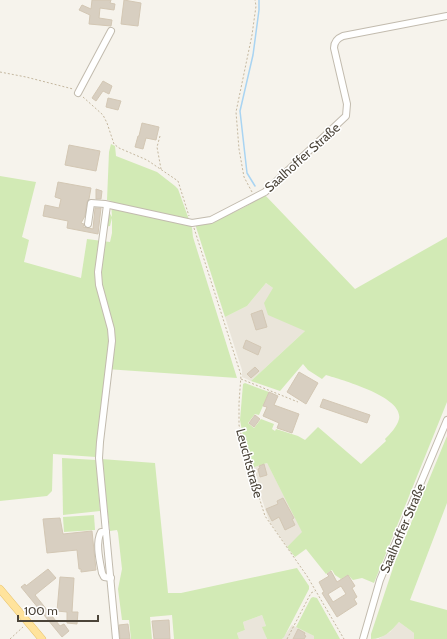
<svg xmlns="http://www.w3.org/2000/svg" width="447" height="639" font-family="Cabin,sans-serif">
  <rect width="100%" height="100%" fill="#f6f3ec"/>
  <g fill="#eae5da">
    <path d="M266 283 273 288 305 331 251 381 242 377V370L225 317 247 306Z"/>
    <path d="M267 463 303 532 287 547 269 521 252 468Z"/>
    <path d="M262 615 266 626 263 627 267 639H239L237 633 245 630 243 622Z"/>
    <path d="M399 622 414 633V639H378L390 632Z"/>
    <path d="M292 625 314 636V639H282Z"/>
  </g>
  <g fill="#d2eab5">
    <path d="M111 144 115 146 116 156 157 172 175 186 178 189 192 228 193 237 237 378 106 369 96 457 53 454 52 491 47 496 0 501V176L36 182 22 237 29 240 24 262 81 278 87 239 110 242 112 233V218L110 226 104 227 107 209 112 217 111 201 107 200 109 152Z"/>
    <path d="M264 194 355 289 447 237V402L374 583 362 578 353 580 348 575 341 579 335 575 332 570 326 574 306 549 295 557 287 547 302 532 267 463 252 468 243 436 240 420 243 384 245 383 269 392 259 415 255 414 248 423 254 428 261 419 274 424 272 429 275 431 276 429 298 436 305 440 318 427 361 464 386 441 385 439C390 434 397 427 399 419 404 397 342 380 326 375L322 379 308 370 303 364 280 391 251 381 305 331 268 315 264 303 273 288 266 283 247 306 225 317 196 227V225C219 219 246 210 264 194Z"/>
    <path d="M447 436V503L410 600 447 610V639H414V633L399 622C391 631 384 639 371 639V634L395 562Z"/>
    <path d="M62 458 96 460 100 511 63 515Z"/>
    <path d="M101 459 155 463 168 593H181L297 568 309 586V589L284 637 282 639H267L262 627 266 626 262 615 243 622 245 630 237 633 239 639H174L172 615 150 617 152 639H131L129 620H122L118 589 122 569 118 533 117 530 110 531Z"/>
    <path d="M94 515 95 530 64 532 63 517Z"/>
    <path d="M313 597 317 598 340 639H314V636L296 627 311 598Z"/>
  </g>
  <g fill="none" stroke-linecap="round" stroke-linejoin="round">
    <path stroke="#a9d4f2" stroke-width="1.5" d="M255 186 247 173 240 111 253 55 259 10V0"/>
  </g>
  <g fill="#d8cfc1" stroke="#d3c7b4" fill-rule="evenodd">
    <path d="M92 0H111L110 3 115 4 114 10 100 8 99 18 112 20 111 26 89 24 90 15 79 10 82 5 91 9Z"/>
    <path d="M124 0 141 3 138 26 121 24Z"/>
    <path d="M103 81 112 86 109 94 103 91 96 101 92 98Z"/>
    <path d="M108 98 121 101 118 110 106 107Z"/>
    <path d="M142 123 159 127 156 140 146 138 143 149 135 147 138 136H139Z"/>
    <path d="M69 145 100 151 96 171 65 165Z"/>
    <path d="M58 182 91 188 89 199 87 202 85 216 81 223 84 224 83 227 93 229 95 208H101L98 234 67 228 68 221 43 216 45 205 59 208 61 199 55 197Z"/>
    <path d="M96 189 102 191 101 199H96Z"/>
    <path d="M262 310 267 327 256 330 251 314Z"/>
    <path d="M246 340 261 347 258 355 243 348Z"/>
    <path d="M255 367 259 371 251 378 247 374Z"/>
    <path d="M299 372 318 383 306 404 287 392Z"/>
    <path d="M269 392 278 396 274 405 299 414 292 433 277 428 279 423 263 416 267 407 263 406Z"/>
    <path d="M323 399 370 415 367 423 320 407Z"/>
    <path d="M255 415 260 419 254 427 249 423Z"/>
    <path d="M264 464 267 475 260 477 258 469 260 468 259 466Z"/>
    <path d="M283 498 294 518 292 519 295 525 285 530 279 517 272 521 266 509 278 504 277 501Z"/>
    <path d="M60 518 63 534 92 531 96 570 81 572V569H79L77 550 47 553 43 519Z"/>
    <path d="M48 569 56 578 35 595 60 626 64 624 69 631 62 637 21 587 25 584 26 586Z"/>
    <path d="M331 571 337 582 348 575 355 586 352 588 357 597 354 599 357 604 337 617 322 593 324 592 319 582 329 576 327 574ZM341 586 346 594 333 602 328 594Z"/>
    <path d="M60 577 74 578 72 612H78L77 624 67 623V612L57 611Z"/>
    <path d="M169 620 170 639H154L152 621Z"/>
    <path d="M128 624 130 639H120L119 625Z"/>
    <path d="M298 629 305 633 304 635 306 636 304 639H293Z"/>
  </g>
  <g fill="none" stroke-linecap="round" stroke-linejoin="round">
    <g stroke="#c2bbae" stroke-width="8">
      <g id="minor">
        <path d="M78 93 111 31"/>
        <path d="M107 205 98 272 99 285 111 329 112 341 100 442 99 458 116 639"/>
        <path d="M88 224 91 203 105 204 192 223 211 220 265 192 346 116 347 104 334 48C334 42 338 38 343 36L447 16"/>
        <path d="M106 532H101C95 543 100 562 102 573L104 577 111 578"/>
        <path d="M363 639 380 580 447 420"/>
      </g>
    </g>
    <g stroke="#e6c16a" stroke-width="8">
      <path id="major" d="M0 589 42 639"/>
    </g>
    <g stroke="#c4b79f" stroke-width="1" stroke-dasharray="2 2" stroke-linecap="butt">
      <path d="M0 72 26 77 73 89"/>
      <path d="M83 97 103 115 107 123 114 144 119 148 147 160 178 181 189 216"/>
      <path d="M160 136 157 147 161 169"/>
      <path d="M252 192 244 177 239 149 236 112 252 35 256 6 255 0"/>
      <path d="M194 228 241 375 239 403V425L245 453 265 516 307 576 344 639"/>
      <path d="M241 379 298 402"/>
      <path d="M10 639 23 627"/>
      <path d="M287 639 311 593 315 591"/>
    </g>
    <use href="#minor" stroke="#fff" stroke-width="6"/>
    <use href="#major" stroke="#ffe39c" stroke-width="7"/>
  </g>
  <g text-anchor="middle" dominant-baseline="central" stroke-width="3" stroke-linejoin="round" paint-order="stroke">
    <g font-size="13" fill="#4b4439" stroke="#fff">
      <text transform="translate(302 157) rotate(-42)">Saalhoffer Straße</text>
      <text transform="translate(250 463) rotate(75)">Leuchtstraße</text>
      <text transform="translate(402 528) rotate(-67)">Saalhoffer Straße</text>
    </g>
  </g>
  <path d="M18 615v6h80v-6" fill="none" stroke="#4b4439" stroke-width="2"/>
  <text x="24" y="615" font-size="12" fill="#4b4439" stroke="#ffffff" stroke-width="3" paint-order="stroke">100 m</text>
</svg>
